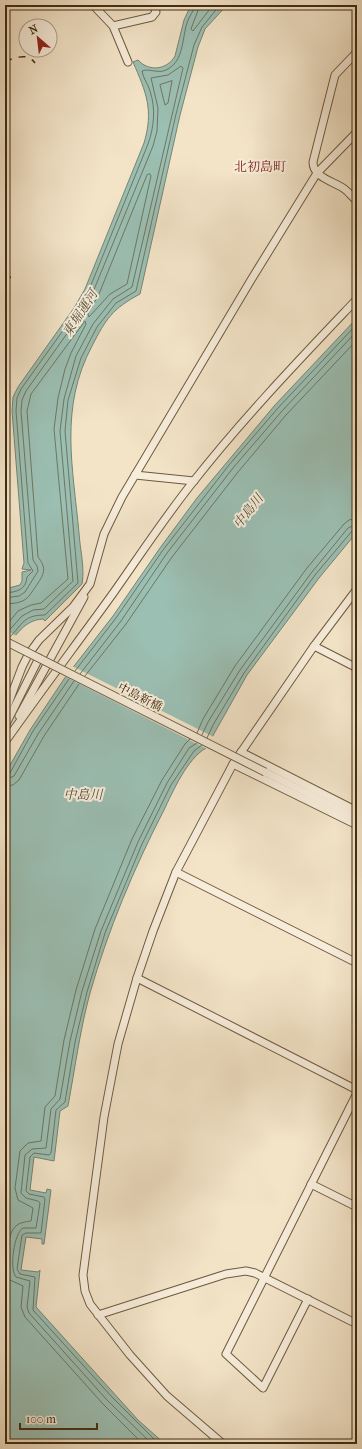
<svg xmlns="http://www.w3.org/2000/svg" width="362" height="1449" font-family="'IM FELL French Canon','Noto Serif JP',serif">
  <rect width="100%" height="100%" fill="#f3e4c8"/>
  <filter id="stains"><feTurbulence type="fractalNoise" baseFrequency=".005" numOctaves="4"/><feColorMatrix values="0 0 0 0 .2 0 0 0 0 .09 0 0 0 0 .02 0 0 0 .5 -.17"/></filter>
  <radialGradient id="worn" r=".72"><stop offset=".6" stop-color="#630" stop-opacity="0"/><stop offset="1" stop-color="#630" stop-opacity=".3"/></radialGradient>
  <g fill="#9bbfb3" stroke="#778472">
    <path d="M191 5H227L205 29 198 47 180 115 140 294C112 309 106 319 92 346 59 408 73 467 79 533 80 549 85 568 82 584L45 621 43 619C24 620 17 635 5 648V589L20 585 22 581V572L31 570 22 569 24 563 12 411 13 397 18 387 74 308 85 289 144 143C154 110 146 92 133 62L138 60C149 72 167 70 175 56L184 20Z"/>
    <path d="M357 318V532L319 578 247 675 206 748C187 759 173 791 164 810 134 868 108 930 90 993 80 1030 75 1068 68 1106L60 1111 54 1161 34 1157 30 1190 46 1193 47 1189 51 1190 44 1244H42V1239L26 1237 21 1270 38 1272 40 1270 36 1307 138 1420 165 1444H5V774L30 730 64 679 113 616 160 548 197 498 275 405Z"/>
  </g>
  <g fill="#f3e4c8">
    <path d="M5 630 19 637 8 648 5 647Z"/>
    <path d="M72 666 214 737 207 749 64 676Z"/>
  </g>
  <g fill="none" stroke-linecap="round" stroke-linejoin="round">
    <g stroke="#6e7662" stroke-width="1">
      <path d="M200 5 191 29 193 31 213 5"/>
      <path d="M172 81 168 103 165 105 160 85Z"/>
      <path d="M150 174 151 176 127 284 110 294 89 317 88 314 99 294 147 175Z"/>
      <path d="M5 593C17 592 26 590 27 577L33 571 28 563 16 411 17 398 21 389 77 311 89 290 148 144C154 127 156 109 150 91 148 84 143 78 142 71 149 68 158 74 166 70 184 62 182 38 187 23 189 16 194 11 195 5"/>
      <path d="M5 598 19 596 25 592 38 571 37 566 33 560 21 411 22 400 26 391 81 314 93 292 153 146 157 131 158 108 151 78 168 75 181 66 183 68 132 287 113 299 93 324 76 356 64 399 60 431 73 581 44 609 33 610 22 616 5 635"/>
      <path d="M5 604C27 603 27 599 38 583 45 573 46 567 38 557L27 411 31 394 85 321 86 324 71 353 65 369 58 398 54 429 68 579 41 603 31 605 18 611 5 627"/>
      <path d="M9 638C23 624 23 615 45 615L78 583 65 431 68 400 81 358 97 327 116 303 136 291 176 114 194 45 202 27 220 5"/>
      <path d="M75 671 116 618 163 550 229 465 278 408 357 324"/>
      <path d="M80 674 121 621 167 553 233 468 282 411 357 331"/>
      <path d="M85 676 126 624 172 557 238 472 286 415 357 340"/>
      <path d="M197 733 203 719 235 666 307 568 344 524 349 520 357 518"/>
      <path d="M202 735 208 722 240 670 312 572 348 528 357 524"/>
      <path d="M207 738 213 725 244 673 315 575 352 531 357 529"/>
      <path d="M5 775 10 773 33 731 69 679"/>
      <path d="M5 780 14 776 38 734 74 681"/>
      <path d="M5 786 13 785 19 780 44 736 79 684"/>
      <path d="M143 1444 103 1404 25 1317 21 1307 23 1286 10 1280C4 1271 7 1236 14 1228 19 1222 25 1222 31 1221L33 1208 18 1200 15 1188 20 1151 28 1143 41 1141 45 1107 55 1096 64 1040 76 990 95 929 132 839 162 780 185 744 190 739"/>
      <path d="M152 1444 107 1400 29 1313 27 1307 30 1281 16 1277C9 1269 14 1233 23 1228H36L40 1203 38 1201 26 1198 21 1193 25 1155 32 1149 46 1148 51 1109 60 1099 70 1041 82 991 101 931 138 842 167 783 189 748 197 743"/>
      <path d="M159 1444 111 1396 33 1310 35 1277 20 1274 17 1269 22 1235 26 1233H41L45 1199 44 1197 29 1194 26 1191 30 1157 34 1153 49 1155 51 1153 56 1110 65 1102 75 1042 87 992 105 933 142 844 171 785 194 751 202 745"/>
    </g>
    <g stroke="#6e5a3f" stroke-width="9">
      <g id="minor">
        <path d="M93 5 113 26 128 62"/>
        <path d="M113 26 152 17 156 12 154 5"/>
        <path d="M357 52 335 75 313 162C313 177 332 181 343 188 348 191 352 197 357 201"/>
        <path d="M135 475 194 481"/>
        <path d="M314 646 357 668"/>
        <path d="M5 712 22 667 28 655 39 640 73 607 90 584 104 534 122 497 251 280 317 173 357 132"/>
        <path d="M19 716 84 597"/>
        <path d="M5 726 39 658"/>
        <path d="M5 742C41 691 78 642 114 592 140 555 165 517 193 482 244 417 301 358 357 299"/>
        <path d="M241 752 357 811"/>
        <path d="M233 764 357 825"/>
        <path d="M265 772 357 818"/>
        <path d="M176 872 357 963"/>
        <path d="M137 978 357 1090"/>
        <path d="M311 1184 357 1207"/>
        <path d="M308 1299 263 1388 226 1354 357 1093"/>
        <path d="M98 1315 226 1274 246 1271 255 1273 357 1324"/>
        <path d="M223 1444 167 1396 130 1355 90 1304 85 1291 83 1275 104 1117 118 1044 137 978 153 931 176 872 233 764 314 646 357 589"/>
      </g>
    </g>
    <use href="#minor" stroke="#f7eddb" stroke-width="7"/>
    <g stroke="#422c11" stroke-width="1.5" stroke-dasharray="7 7" stroke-linecap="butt">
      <path d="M5 61C16 58 27 52 35 63"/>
      <path d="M5 274 10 277 13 282"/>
    </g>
    <g stroke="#6e5a3f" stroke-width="9" stroke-linecap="butt">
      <path id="minor-bridge" d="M5 641 265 772"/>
    </g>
    <use href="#minor-bridge" stroke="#f7eddb" stroke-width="7"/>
  </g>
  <g text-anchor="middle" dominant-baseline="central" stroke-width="4" stroke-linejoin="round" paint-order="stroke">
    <g font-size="12" fill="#422c11" stroke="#f7eddb">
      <text transform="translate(140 697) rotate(27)">中島新橋</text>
    </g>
    <g font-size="13" fill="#7a1f14" stroke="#f7eddb">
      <text x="260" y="166">北初島町</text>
    </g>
    <g font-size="13" font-style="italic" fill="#58513a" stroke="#f7eddb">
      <text transform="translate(80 313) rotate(-57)">東堀運河</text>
      <text transform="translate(248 511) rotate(-52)">中島川</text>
      <text x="83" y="794">中島川</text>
    </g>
  </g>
  <rect width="362" height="1449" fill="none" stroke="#f3e4c8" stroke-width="20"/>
  <rect x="6" y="6" width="350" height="1437" fill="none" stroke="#422c11" stroke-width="2"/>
  <rect x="10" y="10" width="342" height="1429" fill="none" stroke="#422c11"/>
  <g transform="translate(38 38) rotate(332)"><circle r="19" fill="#f7eddb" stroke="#afa08a"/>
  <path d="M0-3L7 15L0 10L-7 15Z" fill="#8f2418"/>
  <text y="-6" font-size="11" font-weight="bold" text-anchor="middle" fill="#422c11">N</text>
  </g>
  <path d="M20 1423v6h77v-6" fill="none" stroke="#422c11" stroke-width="2"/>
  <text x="26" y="1423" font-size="12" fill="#422c11" stroke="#f7eddb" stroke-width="3" paint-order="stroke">100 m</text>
  <rect width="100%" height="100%" filter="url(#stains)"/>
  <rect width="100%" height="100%" fill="url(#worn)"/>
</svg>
